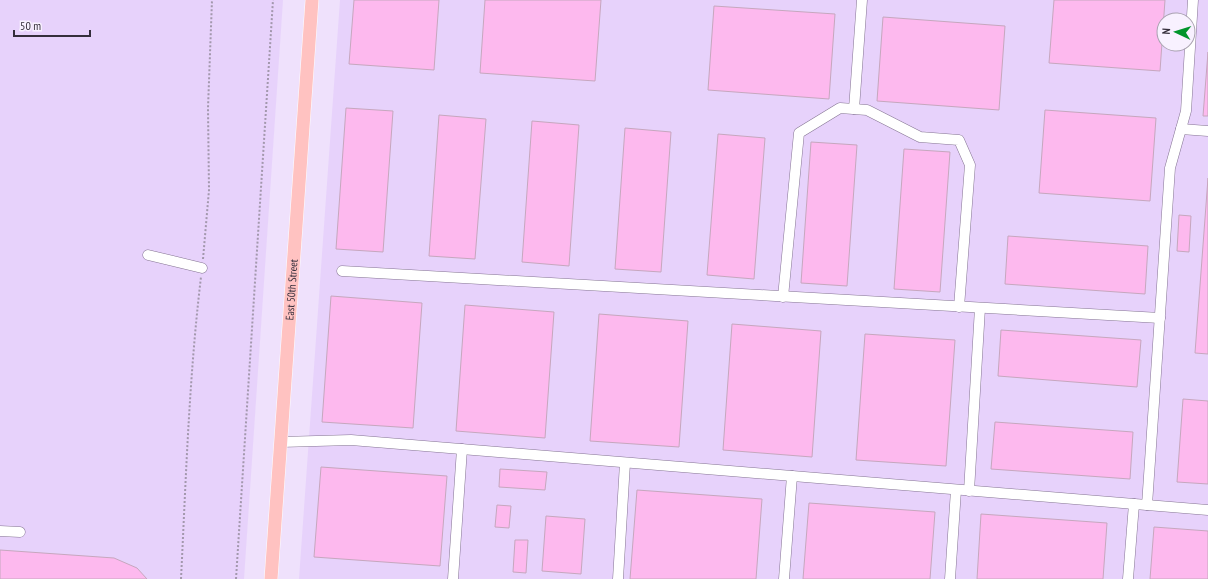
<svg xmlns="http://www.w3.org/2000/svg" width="1208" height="579" font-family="'PT Sans Narrow',sans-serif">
  <rect width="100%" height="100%" fill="#efe1fc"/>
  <g fill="#e7d2fb" fill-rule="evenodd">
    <path d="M0 0H283L244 579H0Z"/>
    <path d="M340 0H1208V579H299ZM1164 20H1188V44H1164Z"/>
  </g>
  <g fill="#fdb9ee" stroke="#c6a7be">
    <path d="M354 0H439L434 70 349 64Z"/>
    <path d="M485 0H601L595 81 480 73Z"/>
    <path d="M1054 0H1165L1160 71 1049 63Z"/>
    <path d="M714 6 835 14 829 99 708 90Z"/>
    <path d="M883 17 1005 26 999 110 877 101Z"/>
    <path d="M1208 52V116H1203Z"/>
    <path d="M346 108 393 111 383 252 336 249Z"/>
    <path d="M1045 110 1156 118 1150 201 1039 193Z"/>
    <path d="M439 115 486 119 475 259 429 256Z"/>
    <path d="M532 121 579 125 569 266 522 262Z"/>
    <path d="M625 128 671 132 661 272 615 269Z"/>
    <path d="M718 134 765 138 754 279 707 275Z"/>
    <path d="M811 142 857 145 847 286 801 283Z"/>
    <path d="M904 149 950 152 940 292 894 289Z"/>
    <path d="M1208 178V354L1195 353Z"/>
    <path d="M1179 215 1191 216 1189 252 1177 251Z"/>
    <path d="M1008 236 1148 246 1145 294 1005 284Z"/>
    <path d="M331 296 422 303 413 428 322 422Z"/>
    <path d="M465 305 554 312 545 438 456 431Z"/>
    <path d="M599 314 688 321 679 447 590 441Z"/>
    <path d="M732 324 821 331 812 457 723 450Z"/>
    <path d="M1001 330 1141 340 1137 387 998 376Z"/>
    <path d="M865 334 955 340 946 466 856 460Z"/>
    <path d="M1183 399 1208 401V484L1177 482Z"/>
    <path d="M995 422 1133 432 1130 479 991 469Z"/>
    <path d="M321 467 447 476 440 566 314 557Z"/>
    <path d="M500 469 547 472 545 490 499 487Z"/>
    <path d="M637 490 762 499 756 579H630Z"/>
    <path d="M809 503 935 512 930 579H803Z"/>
    <path d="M497 505 511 506 509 528 495 527Z"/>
    <path d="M981 514 1107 523 1103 579H977Z"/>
    <path d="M546 516 585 519 581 574 542 571Z"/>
    <path d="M1154 527 1208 531V579H1150Z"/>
    <path d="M515 540H528L526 573 513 572Z"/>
    <path d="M0 550 114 558 137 568 147 579H0Z"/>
  </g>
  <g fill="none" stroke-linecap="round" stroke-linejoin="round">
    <g stroke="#857593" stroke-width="11">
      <g id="minor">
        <path d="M854 109 862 0"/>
        <path d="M1181 129 1208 131"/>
        <path d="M148 255 202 268"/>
        <path d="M342 271 1160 318"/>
        <path d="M783 297 799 133 840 108 867 110 920 137 959 140 970 165 959 307"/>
        <path d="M281 442 351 440 1208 510"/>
        <path d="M969 491 980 308"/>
        <path d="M1147 505 1170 168 1186 111 1193 0"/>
        <path d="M0 531 20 532"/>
        <path d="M453 579 462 449"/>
        <path d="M618 579 625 463"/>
        <path d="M784 579 792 476"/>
        <path d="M950 579 956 490"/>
        <path d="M1128 579 1134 504"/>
      </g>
    </g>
    <g stroke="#fff" stroke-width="14">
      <g id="major">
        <path id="s1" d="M271 579 312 0"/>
      </g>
    </g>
    <g stroke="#a398ad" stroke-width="2" stroke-dasharray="2 2" stroke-linecap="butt">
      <path d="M203 259 209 190 208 108 212 0"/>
      <path d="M181 579C186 478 189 377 201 277"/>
      <path d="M236 579 273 0"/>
    </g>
    <use href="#minor" stroke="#fff" stroke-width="10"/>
    <use href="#major" stroke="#ffc2c1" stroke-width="13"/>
  </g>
  <g text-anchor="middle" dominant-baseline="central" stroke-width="3.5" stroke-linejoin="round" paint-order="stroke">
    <g font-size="11" fill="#352e3b" stroke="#f8f1ff">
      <text stroke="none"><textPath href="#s1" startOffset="290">East 50th Street</textPath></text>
    </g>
  </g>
  <g transform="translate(1176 32) rotate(274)"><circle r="19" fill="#f8f1ff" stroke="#aaa3b1"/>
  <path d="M0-3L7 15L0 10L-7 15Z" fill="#01952b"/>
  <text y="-6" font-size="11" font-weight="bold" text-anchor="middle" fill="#352e3b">N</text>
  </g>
  <path d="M14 30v6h76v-6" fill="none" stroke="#352e3b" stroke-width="2"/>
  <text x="20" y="30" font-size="12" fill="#352e3b" stroke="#f8f1ff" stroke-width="3" paint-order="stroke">50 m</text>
</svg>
